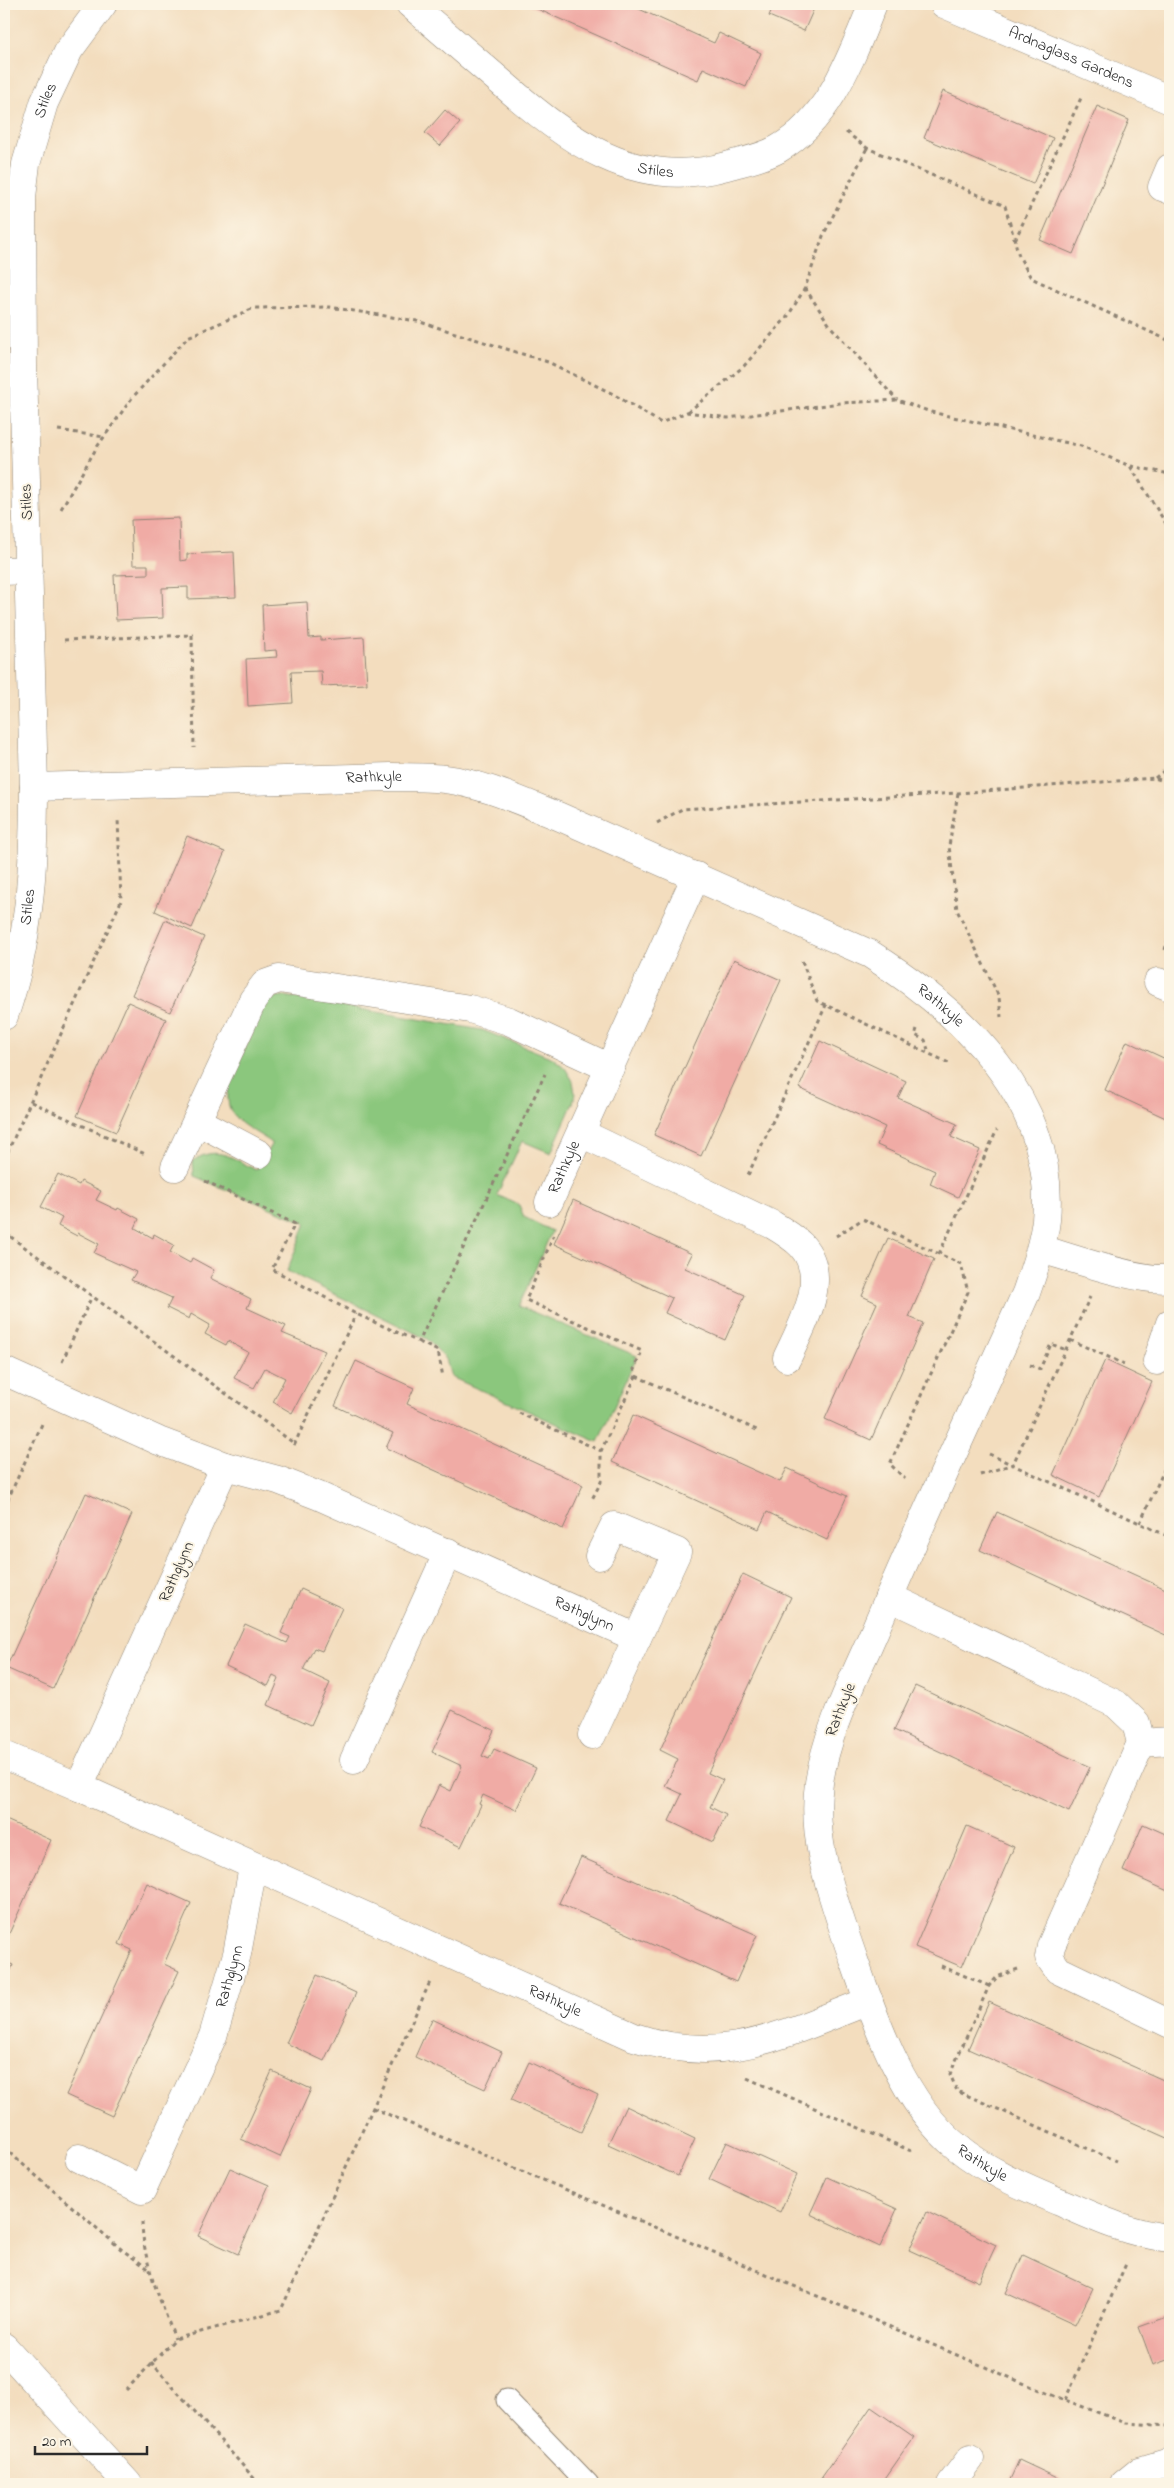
<svg xmlns="http://www.w3.org/2000/svg" width="1174" height="2488" font-family="'Indie Flower',sans-serif">
  <rect width="100%" height="100%" fill="#fcf5e5"/>
  <filter id="ink" filterUnits="userSpaceOnUse"><feTurbulence type="fractalNoise" baseFrequency=".02" numOctaves="2"/><feDisplacementMap in="SourceGraphic" scale="10" xChannelSelector="R" yChannelSelector="G"/><feConvolveMatrix kernelMatrix="1 2 1 2 8 2 1 2 1" color-interpolation-filters="sRGB"/></filter>
  <filter id="wash" filterUnits="userSpaceOnUse"><feTurbulence type="fractalNoise" baseFrequency=".0096" numOctaves="4" result="noise"/><feDisplacementMap in="SourceGraphic" scale="20" xChannelSelector="R" yChannelSelector="G"/><feGaussianBlur stdDeviation="1.12" result="paint"/><feColorMatrix in="noise" values="0 0 0 0 0 0 0 0 0 0 0 0 0 0 0 0 0 1.4 0 .05"/><feComposite in="paint" operator="in"/></filter>
  <g filter="url(#wash)">
    <rect width="100%" height="100%" fill="#f3ddbe"/>
    <path fill="#8bc77d" stroke="#5b7954" d="M284 996 482 1030 553 1058 565 1068 573 1081 575 1093 573 1103 551 1153 522 1141 497 1195 519 1205 524 1217 552 1231 519 1306 637 1356 598 1442 451 1377 446 1359 427 1339 287 1271 306 1223 194 1176 193 1161C217 1144 234 1159 256 1170L272 1143C247 1125 220 1120 230 1082L266 1002 276 997Z"/>
    <g id="blocks">
      <g fill="#f0aba5">
        <path d="M526 4H628L714 43 719 33 761 53 746 87 703 68 698 80Z"/>
        <path d="M774 4H816L804 31 769 16Z"/>
        <path d="M943 91 1053 138 1033 184 924 138Z"/>
        <path d="M1097 106 1129 120 1073 254 1040 240Z"/>
        <path d="M445 110 460 123 440 146 425 133Z"/>
        <path d="M179 518 180 561 187 560V554L234 552 236 597 188 599V587L162 588 163 618 116 620 114 575 148 574V565H133L131 520Z"/>
        <path d="M307 602 309 638 321 637V640L364 637 367 684 322 686 321 671 291 672 293 703 248 706 246 659 277 657 276 650 264 651 262 605Z"/>
        <path d="M187 836 225 852 192 928 155 911Z"/>
        <path d="M165 920 204 937 170 1012 132 995Z"/>
        <path d="M734 959 781 980 701 1156 654 1135Z"/>
        <path d="M128 1002 166 1019 116 1132 77 1116Z"/>
        <path d="M820 1041 906 1081 898 1098 957 1124 951 1137 980 1150 958 1197 930 1184 935 1171 877 1145 885 1127 799 1088Z"/>
        <path d="M1127 1041 1170 1061V1120L1105 1090Z"/>
        <path d="M58 1174 79 1185 81 1181 101 1191 96 1200 117 1210 118 1208 139 1219 135 1228 153 1238 154 1234 174 1245 170 1252 190 1263 192 1258 214 1270 210 1278 251 1299 247 1308 286 1326 282 1333 325 1351 292 1413 273 1402 285 1378 265 1368 254 1388 234 1378 248 1352 228 1341 226 1345 205 1334 210 1325 191 1314 189 1319 167 1308 172 1298 131 1280 136 1272 94 1253 99 1244 78 1233 77 1236 58 1226 62 1218 41 1207Z"/>
        <path d="M573 1200 692 1254 685 1268 745 1295 725 1340 665 1313 672 1298 554 1244Z"/>
        <path d="M888 1238 934 1259 909 1317 923 1323 871 1440 825 1419 877 1303 862 1296Z"/>
        <path d="M1105 1360 1152 1382 1099 1497 1053 1475Z"/>
        <path d="M356 1361 414 1388 407 1404 583 1485 563 1529 386 1448 393 1433 335 1406Z"/>
        <path d="M633 1415 780 1482 787 1468 847 1496 827 1540 767 1512 759 1529 612 1462Z"/>
        <path d="M86 1493 132 1514 53 1689 6 1668Z"/>
        <path d="M997 1512 1170 1591V1637L980 1550Z"/>
        <path d="M743 1574 791 1597 708 1773 723 1780 710 1807 726 1815 713 1842 669 1821 682 1794 665 1786 678 1759 660 1750Z"/>
        <path d="M301 1589 342 1608 322 1651 314 1648 303 1670 330 1683 311 1725 268 1705 279 1679 273 1676 268 1686 226 1666 245 1624 287 1643 290 1637 281 1633Z"/>
        <path d="M915 1686 1090 1767 1069 1812 894 1730Z"/>
        <path d="M452 1710 494 1730 482 1756 489 1759 494 1749 536 1768 516 1810 483 1795 479 1804 481 1805 461 1847 419 1827 439 1785 451 1791 462 1766 432 1752Z"/>
        <path d="M6 1820 51 1840 4 1945V1825Z"/>
        <path d="M1143 1824 1170 1836V1892L1123 1871Z"/>
        <path d="M967 1826 1014 1847 962 1967 915 1947Z"/>
        <path d="M581 1857 757 1935 736 1982 559 1903Z"/>
        <path d="M147 1883 191 1903 164 1964 179 1971 112 2116 66 2095 132 1950 119 1944Z"/>
        <path d="M4 1961 13 1965 4 1985Z"/>
        <path d="M317 1975 356 1993 324 2061 286 2043Z"/>
        <path d="M989 2002 1170 2083V2139L968 2049Z"/>
        <path d="M432 2019 502 2052 485 2089 415 2057Z"/>
        <path d="M529 2062 598 2095 581 2132 511 2100Z"/>
        <path d="M272 2071 311 2089 280 2157 241 2139Z"/>
        <path d="M626 2106 695 2139 678 2176 608 2144Z"/>
        <path d="M727 2142 797 2174 780 2212 709 2179Z"/>
        <path d="M230 2168 269 2185 238 2254 198 2236Z"/>
        <path d="M827 2177 897 2209 880 2247 810 2214Z"/>
        <path d="M927 2212 996 2245 979 2282 909 2250Z"/>
        <path d="M1023 2255 1093 2288 1075 2325 1006 2293Z"/>
        <path d="M1170 2316V2359L1153 2365 1139 2327Z"/>
        <path d="M871 2407 914 2437 881 2484H827L820 2480Z"/>
        <path d="M1019 2460 1066 2482 1065 2484H1008Z"/>
      </g>
    </g>
  </g>
  <g filter="url(#ink)">
    <use href="#blocks" fill-opacity="0" stroke="#8f8474" stroke-width="1"/>
    <g fill="none" stroke-linecap="round" stroke-linejoin="round">
      <g stroke="#8f8474" stroke-width="23">
        <path id="lane" d="M507 2400 588 2484"/>
      </g>
      <g stroke="#8f8474" stroke-width="29">
        <g id="street">
          <path id="s1" d="M410 4C440 30 471 56 502 83 568 140 634 192 727 166 744 161 762 158 778 149 831 118 851 57 873 4"/>
          <path id="s2" d="M944 4 1170 100"/>
          <path d="M1170 168 1162 187 1170 190"/>
          <path d="M4 571 29 570"/>
          <path id="s3" d="M34 787 391 777C409 777 427 777 445 779 484 784 522 802 558 816L870 954C962 1012 1057 1100 1046 1220 1043 1245 1034 1269 1026 1293 976 1405 923 1516 875 1630 854 1679 827 1729 819 1783 811 1839 831 1891 848 1943 872 2011 899 2100 957 2147 986 2171 1025 2187 1060 2202 1096 2218 1130 2234 1170 2238"/>
          <path d="M1158 982 1170 987"/>
          <path id="s4" d="M4 1016C30 942 34 865 34 787L23 366 22 197 26 164 44 103 69 50 103 4"/>
          <path d="M197 1121 259 1154"/>
          <path d="M581 1133 773 1225C783 1231 793 1237 801 1245 831 1278 802 1325 787 1358"/>
          <path d="M175 1167 253 1000 265 984 279 979 470 1009 509 1021 610 1068"/>
          <path id="s5" d="M549 1202 696 876"/>
          <path d="M1041 1249C1069 1257 1145 1284 1170 1278"/>
          <path d="M1157 1361 1170 1323"/>
          <path id="s6" d="M4 1371 159 1441 225 1466 79 1787 634 2037C726 2068 784 2033 869 2001"/>
          <path id="s7" d="M225 1466 278 1480 319 1496 637 1638"/>
          <path d="M889 1597 1116 1704 1136 1723 1141 1743 1051 1946 1049 1957 1058 1970 1170 2024"/>
          <path d="M592 1735 677 1552 614 1526 599 1556"/>
          <path d="M1141 1743 1170 1741"/>
          <path d="M4 1755 79 1787"/>
          <path d="M354 1760 448 1552"/>
          <path id="s8" d="M79 2158 142 2190 213 2036 237 1954 253 1867"/>
          <path d="M951 2484 970 2459"/>
          <path d="M1124 2484 1140 2471 1170 2462"/>
        </g>
      </g>
      <g stroke="#8f8474" stroke-width="29">
        <path id="secondary" d="M4 2347 128 2484"/>
      </g>
      <g stroke="#8f8474" stroke-width="3" stroke-dasharray="4 4" stroke-linecap="butt">
        <path d="M846 132 867 148 1005 206 1019 256 1031 278 1170 341"/>
        <path d="M1015 240 1081 98"/>
        <path d="M805 288 831 327 897 400"/>
        <path d="M688 412 744 366 788 316 805 288 823 236 867 148"/>
        <path d="M58 430 104 437"/>
        <path d="M1131 466 1170 474"/>
        <path d="M61 509 97 447 132 398 188 337 254 308 329 307 417 321 548 362 613 394 661 423 687 412 728 418 841 403 897 400 931 412 1081 446 1130 466 1170 530"/>
        <path d="M64 640 192 635 194 748"/>
        <path d="M1155 778 1170 766"/>
        <path d="M958 793 949 846 957 910 999 997 1001 1017"/>
        <path d="M657 823 682 809 958 793 1155 778 1170 784"/>
        <path d="M1165 950 1170 931"/>
        <path d="M802 961 817 1001 951 1064"/>
        <path d="M917 1029 915 1035 925 1040 929 1053"/>
        <path d="M31 1102 145 1154"/>
        <path d="M4 1160 121 901 118 818"/>
        <path d="M748 1175 826 1005"/>
        <path d="M205 1181 295 1224 272 1269 356 1314 419 1342 545 1074"/>
        <path d="M4 1232 295 1444"/>
        <path d="M554 1235 526 1300 642 1351 634 1369 636 1376 601 1451V1482L591 1501"/>
        <path d="M836 1236 863 1219 961 1264 968 1292 890 1464 905 1479"/>
        <path d="M939 1254 997 1130"/>
        <path d="M1070 1340 1124 1364"/>
        <path d="M419 1342 438 1351 443 1377"/>
        <path d="M62 1362 92 1296"/>
        <path d="M1030 1365 1040 1369 1051 1344 1066 1350"/>
        <path d="M636 1376 759 1431"/>
        <path d="M519 1413 601 1451"/>
        <path d="M294 1445 356 1314"/>
        <path d="M989 1454 1170 1537"/>
        <path d="M980 1475 1013 1464 1090 1297"/>
        <path d="M4 1508 42 1424"/>
        <path d="M1140 1523 1170 1457"/>
        <path d="M941 1966 989 1986"/>
        <path d="M1018 1969 997 1977 989 1986 950 2074 957 2091 1116 2161"/>
        <path d="M747 2078 911 2151"/>
        <path d="M373 2108 1049 2394 1126 2423 1170 2426"/>
        <path d="M4 2148 121 2249 150 2270"/>
        <path d="M142 2222C143 2263 161 2301 175 2339"/>
        <path d="M151 2362 259 2484"/>
        <path d="M126 2390 175 2339 281 2310 430 1982"/>
        <path d="M1065 2400 1126 2264"/>
      </g>
      <use href="#lane" stroke="#fff" stroke-width="21"/>
      <use href="#street" stroke="#fff" stroke-width="28"/>
      <use href="#secondary" stroke="#fff" stroke-width="28"/>
    </g>
  </g>
  <g text-anchor="middle" dominant-baseline="central" stroke-width="4" stroke-linejoin="round" paint-order="stroke">
    <g font-size="16" fill="#2b2b2b" stroke="#fcf5e5">
      <text stroke="none"><textPath href="#s2" startOffset="138">Ardnaglass Gardens</textPath></text>
      <text stroke="none"><textPath href="#s4" startOffset="922">Stiles</textPath></text>
      <text stroke="none"><textPath href="#s1" startOffset="301">Stiles</textPath></text>
      <text transform="translate(27 502) rotate(-92)">Stiles</text>
      <text stroke="none"><textPath href="#s3" startOffset="340">Rathkyle</textPath></text>
      <text stroke="none"><textPath href="#s4" startOffset="112">Stiles</textPath></text>
      <text stroke="none"><textPath href="#s3" startOffset="959">Rathkyle</textPath></text>
      <text stroke="none"><textPath href="#s5" startOffset="38">Rathkyle</textPath></text>
      <text transform="translate(177 1572) rotate(-66)">Rathglynn</text>
      <text stroke="none"><textPath href="#s7" startOffset="389">Rathglynn</textPath></text>
      <text transform="translate(841 1710) rotate(-68)">Rathkyle</text>
      <text stroke="none"><textPath href="#s8" startOffset="302">Rathglynn</textPath></text>
      <text stroke="none"><textPath href="#s6" startOffset="1115">Rathkyle</textPath></text>
      <text stroke="none"><textPath href="#s3" startOffset="2245">Rathkyle</textPath></text>
    </g>
  </g>
  <rect width="1174" height="2488" fill="none" stroke="#fcf5e5" stroke-width="20"/>
  <path d="M35 2446v8h112v-8" fill="none" stroke="#2b2b2b" stroke-width="2.5"/>
  <text x="42" y="2446" font-size="15" fill="#2b2b2b" stroke="#fcf5e5" stroke-width="4" paint-order="stroke">20 m</text>
</svg>
